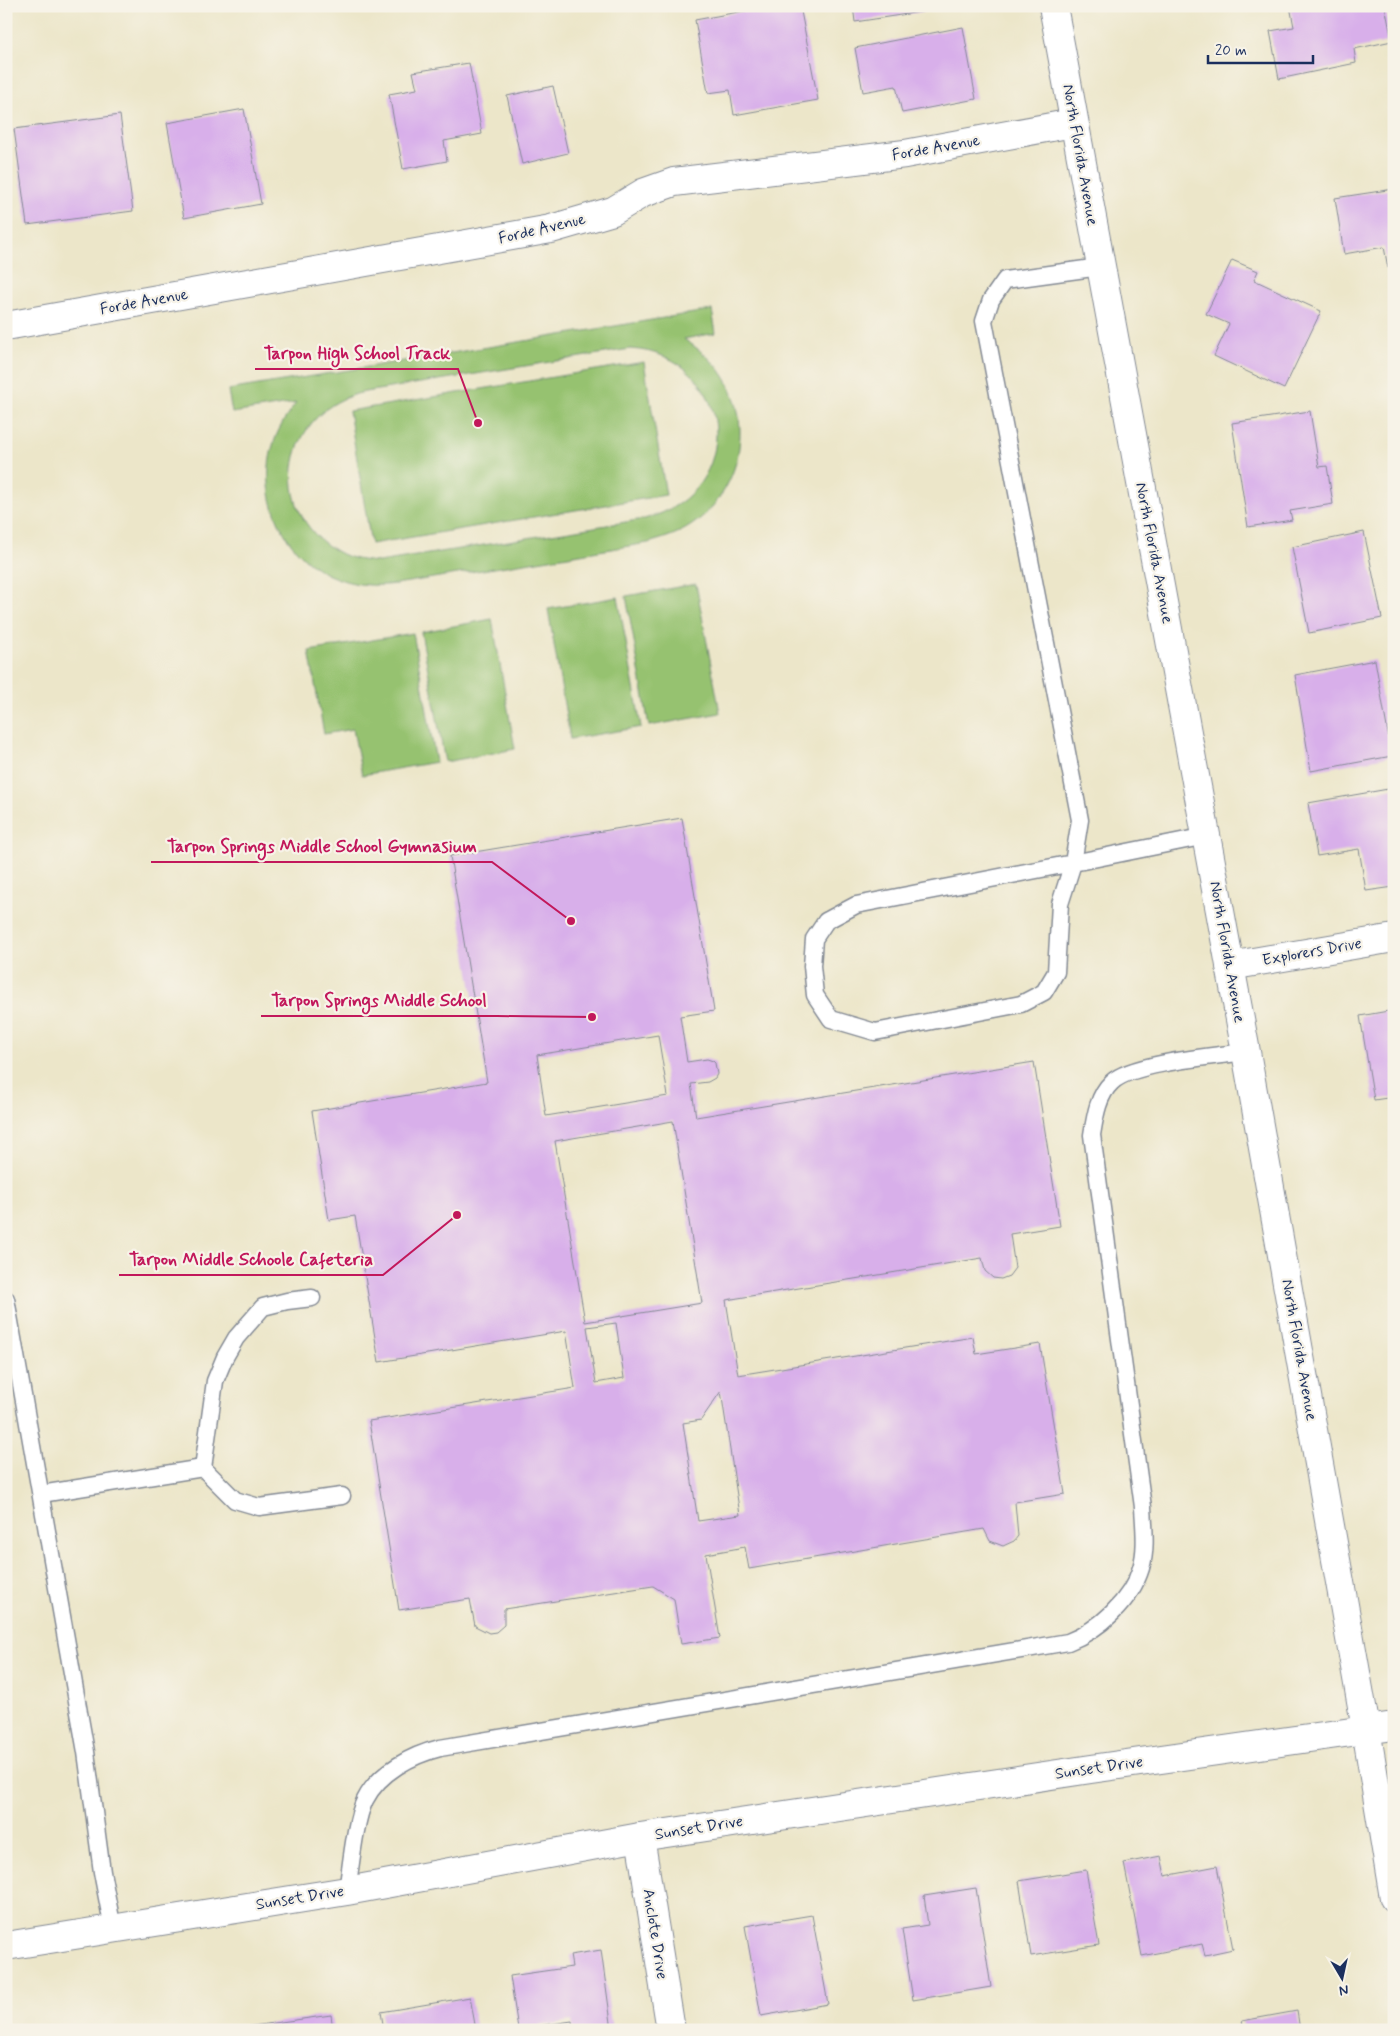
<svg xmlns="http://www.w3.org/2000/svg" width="1400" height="2036" font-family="Mynerve,sans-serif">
  <rect width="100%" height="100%" fill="#f7f3e8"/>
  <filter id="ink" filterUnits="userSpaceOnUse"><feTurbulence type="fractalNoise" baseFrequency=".02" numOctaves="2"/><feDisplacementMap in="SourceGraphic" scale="10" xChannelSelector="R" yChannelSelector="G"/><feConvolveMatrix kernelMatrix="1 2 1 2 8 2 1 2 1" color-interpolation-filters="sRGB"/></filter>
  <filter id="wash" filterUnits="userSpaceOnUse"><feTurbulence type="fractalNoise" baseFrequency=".0096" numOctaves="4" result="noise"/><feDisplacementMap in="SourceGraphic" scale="20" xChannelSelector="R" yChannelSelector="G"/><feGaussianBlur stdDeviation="1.12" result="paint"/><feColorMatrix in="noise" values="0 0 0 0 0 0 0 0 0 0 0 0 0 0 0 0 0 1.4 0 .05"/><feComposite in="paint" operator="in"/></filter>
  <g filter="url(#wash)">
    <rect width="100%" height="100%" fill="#ece6c9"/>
    <g fill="#96c26f" stroke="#587866" fill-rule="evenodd">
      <path d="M712 310 716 333 684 339C697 348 709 357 719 369 755 417 743 486 696 522 682 533 665 538 648 543L396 584C373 587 351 585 329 575 281 552 257 492 274 442 279 427 287 415 296 403L232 413 228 390ZM630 349C736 355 748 493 644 519L379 562C365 561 350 559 338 552 265 511 284 408 365 392Z"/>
      <path d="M644 362 666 495 371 544 349 411Z"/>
      <path d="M696 584 720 713 649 726 626 596Z"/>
      <path d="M618 597 641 727 570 739 548 609Z"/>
      <path d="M492 619 515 749 445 762 421 632Z"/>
      <path d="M413 633 436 762 362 775 353 729 324 734 309 651Z"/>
    </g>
    <g id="blocks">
      <g fill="#d8afea" fill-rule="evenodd">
        <path d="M771 6H800L818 100 734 115 730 90 708 93 695 20Z"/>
        <path d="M853 6H953V7L855 22Z"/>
        <path d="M1290 6H1385L1392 41 1354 49 1356 63 1279 79 1270 31 1294 27Z"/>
        <path d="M963 27 976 99 902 113 896 86 863 92 855 48Z"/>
        <path d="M469 63 482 134 444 141 447 161 403 169 389 94 417 89 413 72Z"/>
        <path d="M553 86 568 153 522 164 507 96Z"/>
        <path d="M244 109 261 204 184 218 167 123Z"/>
        <path d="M120 115 133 211 27 225 14 129Z"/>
        <path d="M1394 189V267L1388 268 1384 247 1344 254 1335 198Z"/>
        <path d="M1232 260 1258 271 1254 280 1321 311 1284 389 1214 356 1229 324 1206 314Z"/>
        <path d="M1310 411 1319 467 1327 466 1333 504 1290 511 1292 520 1248 527 1232 423Z"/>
        <path d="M1364 532 1382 618 1309 633 1292 547Z"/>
        <path d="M1375 660 1392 756 1311 771 1295 675Z"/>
        <path d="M1394 788V887L1366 891 1359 849 1317 856 1308 803Z"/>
        <path d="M682 818 714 1011 680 1016 687 1062 707 1059 713 1061 715 1063 717 1074 715 1078 708 1082 691 1084 696 1117 1034 1062 1060 1226 1010 1234 1015 1268 1009 1276 1001 1279 993 1278 985 1271 982 1258 726 1300 738 1375 973 1337 976 1354 1040 1344 1065 1494 1015 1502 1018 1536 1014 1541 1003 1546 990 1541 984 1529 749 1569 745 1547 706 1554 720 1638 681 1644 674 1599 653 1586 504 1609V1625L496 1632 489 1633 475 1626 470 1599 399 1610 369 1421 575 1388 566 1331 379 1362 355 1216 329 1220 312 1111 487 1082 450 856ZM658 1035 668 1096 546 1116 537 1055ZM673 1121 702 1303 585 1322 555 1141ZM616 1323 624 1378 596 1383 587 1327ZM721 1391 740 1515 698 1521 683 1423 701 1420Z"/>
        <path d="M1394 1010V1097L1374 1100 1360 1016Z"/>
        <path d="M1161 1856 1165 1876 1217 1866 1233 1949 1205 1955 1202 1944 1142 1956 1124 1863Z"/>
        <path d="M1086 1870 1099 1945 1031 1956 1019 1881Z"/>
        <path d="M976 1888 991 1987 913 2000 902 1929 928 1925 924 1896Z"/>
        <path d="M812 1915 828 2004 761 2016 745 1926Z"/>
        <path d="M601 1950 612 2030H573L572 2021 518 2029 510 1976 572 1967 570 1955Z"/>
        <path d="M470 1997 476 2030H384L381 2012Z"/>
        <path d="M1297 2011 1300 2030H1244L1242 2021Z"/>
        <path d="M331 2015 333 2030H238V2028Z"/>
      </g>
    </g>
  </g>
  <g filter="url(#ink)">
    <use href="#blocks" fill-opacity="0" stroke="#848a94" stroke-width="1"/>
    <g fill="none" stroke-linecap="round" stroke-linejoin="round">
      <g stroke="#848a94" stroke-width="19">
        <g id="service">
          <path d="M1100 267 1005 280 991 300 984 321 1080 820 1073 863 856 905 826 921 814 939 812 966 815 995 831 1019 875 1032 1021 1004 1044 992 1056 972 1060 904 1073 863 1206 836"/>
          <path d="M6 1299 86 1752 102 1872 113 1929"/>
          <path d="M203 1468 215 1381 225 1357 236 1338 263 1307 287 1301 312 1298"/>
          <path d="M41 1494 203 1468 235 1500 259 1507 342 1496"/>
          <path d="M347 1891C351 1866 355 1820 365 1800 379 1772 412 1755 440 1748L1068 1642C1099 1630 1131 1601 1141 1568 1147 1549 1144 1527 1143 1507L1092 1135C1095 1116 1098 1095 1112 1082 1131 1063 1216 1056 1246 1052"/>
        </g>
      </g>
      <g stroke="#848a94" stroke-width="30">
        <g id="minor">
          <path d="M6 326 551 229 613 211 643 193 674 182 905 154 1073 123"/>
          <path d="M1230 966 1394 938"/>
          <path d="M640 1837 671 2030"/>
        </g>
      </g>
      <g stroke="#848a94" stroke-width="30">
        <g id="tertiary">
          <path d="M1053 6 1246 1052 1366 1729 1394 1898"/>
          <path d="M6 1946 347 1891 640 1837 1091 1769 1394 1726"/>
        </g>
      </g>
      <use href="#service" stroke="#fff" stroke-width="16"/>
      <use href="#minor" stroke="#fff" stroke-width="28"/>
      <use href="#tertiary" stroke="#fff" stroke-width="28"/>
    </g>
  </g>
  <g text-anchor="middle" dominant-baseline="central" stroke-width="4.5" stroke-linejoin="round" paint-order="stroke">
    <g font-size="16" fill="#1b2f5e" stroke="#f7f3e8">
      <text transform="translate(936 148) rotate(-10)">Forde Avenue</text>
      <text transform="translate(1080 155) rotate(80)">North Florida Avenue</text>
      <text transform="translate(542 229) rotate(-13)">Forde Avenue</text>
      <text transform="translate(144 302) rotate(-10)">Forde Avenue</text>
      <text transform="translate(1154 553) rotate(79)">North Florida Avenue</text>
      <text transform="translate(1227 952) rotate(80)">North Florida Avenue</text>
      <text transform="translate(1312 952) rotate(-10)">Explorers Drive</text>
      <text transform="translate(1299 1350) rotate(80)">North Florida Avenue</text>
      <text transform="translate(1099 1768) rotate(-8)">Sunset Drive</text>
      <text transform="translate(699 1828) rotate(-9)">Sunset Drive</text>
      <text transform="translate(300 1898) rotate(-9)">Sunset Drive</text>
      <text transform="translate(655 1934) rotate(81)">Anclote Drive</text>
    </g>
  </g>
  <path fill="none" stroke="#c2185b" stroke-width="2" d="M478 423L458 369H255M571 921L492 862H151M592 1017L497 1016H261M457 1215L383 1275H119"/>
  <g fill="#c2185b" stroke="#f7f3e8" stroke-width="2">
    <circle cx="478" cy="423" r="5"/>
    <circle cx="571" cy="921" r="5"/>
    <circle cx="592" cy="1017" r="5"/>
    <circle cx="457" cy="1215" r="5"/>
  </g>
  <g font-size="18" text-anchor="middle" font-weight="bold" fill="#c2185b" stroke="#f7f3e8" stroke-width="4.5" stroke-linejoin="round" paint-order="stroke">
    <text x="357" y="359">Tarpon High School Track</text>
    <text x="322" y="852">Tarpon Springs Middle School Gymnasium</text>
    <text x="379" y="1006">Tarpon Springs Middle School</text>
    <text x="251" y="1265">Tarpon Middle Schoole Cafeteria</text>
  </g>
  <rect width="1400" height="2036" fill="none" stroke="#f7f3e8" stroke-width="25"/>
  <g transform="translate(1342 1978) rotate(171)" stroke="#f7f3e8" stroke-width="4" paint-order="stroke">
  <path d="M0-4L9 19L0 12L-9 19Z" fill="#1b2f5e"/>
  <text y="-8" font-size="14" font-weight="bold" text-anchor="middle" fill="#1b2f5e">N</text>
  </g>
  <path d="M1208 55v8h105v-8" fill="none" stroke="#1b2f5e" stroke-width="2.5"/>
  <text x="1215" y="55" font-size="15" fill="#1b2f5e" stroke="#f7f3e8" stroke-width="4" paint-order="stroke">20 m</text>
</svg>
